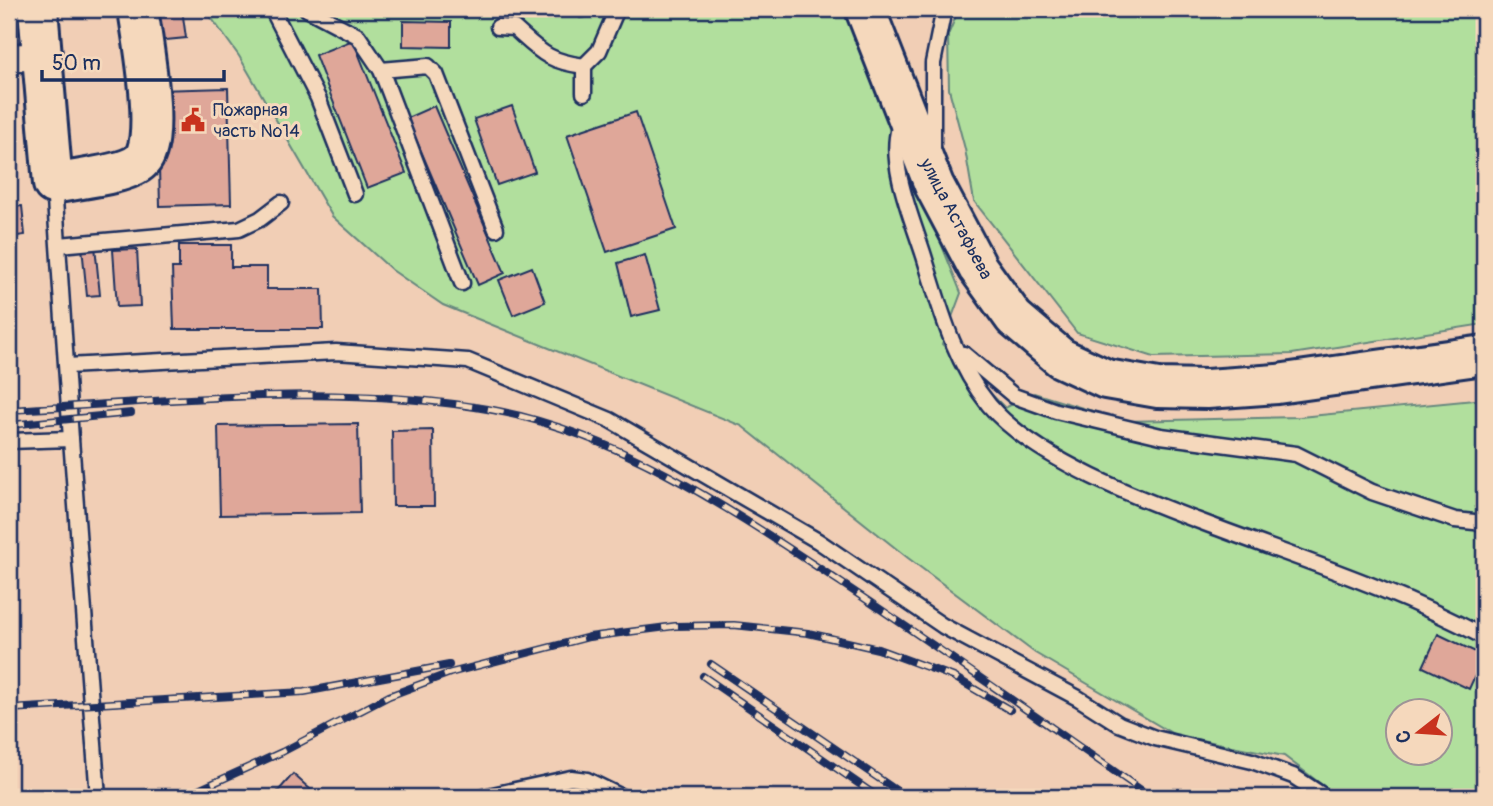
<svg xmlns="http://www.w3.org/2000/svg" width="1493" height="806" font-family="Pangolin,sans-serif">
  <rect width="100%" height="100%" fill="#f1ceb5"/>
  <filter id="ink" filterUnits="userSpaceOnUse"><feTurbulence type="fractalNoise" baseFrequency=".0143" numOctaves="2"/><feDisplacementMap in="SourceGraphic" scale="14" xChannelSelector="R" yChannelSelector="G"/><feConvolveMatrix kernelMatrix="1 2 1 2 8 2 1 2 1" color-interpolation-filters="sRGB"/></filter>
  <g filter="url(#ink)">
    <g fill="#b1df9d" stroke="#66877e" stroke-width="2" fill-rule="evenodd">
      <path d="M205 9H847L961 293 942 344 1005 408 1034 393 1125 421 1300 417 1484 399V797H1338L1284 756 1175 735 1035 653 908 558 742 426 443 305 392 270 332 216 239 56ZM1398 712H1440V754H1398Z"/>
      <path d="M959 9H1484V324L1292 354 1154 357 1077 333 974 201 965 149 949 89 948 35Z"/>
    </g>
    <g fill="#dfa799" stroke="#1b2f5e" stroke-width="2">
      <path d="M152 9H182L186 38 156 41Z"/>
      <path d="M579 9H603L604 15 580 18Z"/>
      <path d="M403 21 451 22V47L403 46Z"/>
      <path d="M353 40 406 173 367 188 315 55Z"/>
      <path d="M228 88 231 204 160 206 157 90Z"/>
      <path d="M434 106 505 273 478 285 407 118Z"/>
      <path d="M512 106 535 172 497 185 474 119Z"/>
      <path d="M636 112 676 229 607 252 567 135Z"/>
      <path d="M22 206 25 235 9 237V207Z"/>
      <path d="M179 245H231V267H267V289H322L323 329H174L172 268H179Z"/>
      <path d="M95 246 100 295 87 296 82 247Z"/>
      <path d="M137 249 140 306 117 307 113 250Z"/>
      <path d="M645 255 660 310 631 317 618 263Z"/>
      <path d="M532 267 545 302 513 315 499 280Z"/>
      <path d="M358 424 360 513 220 515 218 426Z"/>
      <path d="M433 430 434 506H393L392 431Z"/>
      <path d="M1438 634 1484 656 1469 689 1423 667Z"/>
      <path d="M293 774 319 797H273Z"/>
    </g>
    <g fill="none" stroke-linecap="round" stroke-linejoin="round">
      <g stroke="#1b2f5e" stroke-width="19">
        <g id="service">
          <path d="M272 9 318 98 355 194"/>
          <path d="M307 9 358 36 381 70 462 283"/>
          <path d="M498 27 514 28C541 52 547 61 584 66"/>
          <path d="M381 70 428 66 436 74 496 229"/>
          <path d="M584 93V66L599 51 617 9"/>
          <path d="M899 128C888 164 913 221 924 256 940 308 954 362 989 405 1036 461 1148 502 1215 527 1306 561 1399 591 1484 637"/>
          <path d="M933 150V63L944 9"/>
          <path d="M54 185 71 439"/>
          <path d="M59 245 239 229 260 219 281 203"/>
          <path d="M964 354 1014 396 1056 411 1161 436 1296 454 1372 492 1455 520 1484 523"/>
          <path d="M67 366 336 352 468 361 610 420 818 541 943 626 1078 698 1119 724 1155 738 1252 761 1293 776 1325 797"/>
          <path d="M9 441 71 439 98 797"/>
          <path d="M483 797 571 778 587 780 622 797"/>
        </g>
      </g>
      <g stroke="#1b2f5e" stroke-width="32">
        <path id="minor" d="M9 58 43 56"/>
      </g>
      <g stroke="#1b2f5e" stroke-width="44">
        <g id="primary">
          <path d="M38 9 53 184C74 179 127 175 141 161 162 142 142 37 138 9"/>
          <path d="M865 9 934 185 978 268 1014 318 1061 358 1106 379 1158 388 1207 389 1277 384 1484 355"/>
        </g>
      </g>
      <use href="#service" stroke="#f5d8bc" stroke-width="14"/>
      <use href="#minor" stroke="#f5d8bc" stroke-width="26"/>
      <use href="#primary" stroke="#f5d8bc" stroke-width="38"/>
      <g stroke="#1b2f5e" stroke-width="8">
        <g id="rail">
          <path d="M9 410C169 402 333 381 493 410 621 434 734 512 840 582 945 652 1048 725 1151 797"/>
          <path d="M9 425 131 413"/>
          <path d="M711 664 906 797"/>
          <path d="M703 676 878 797"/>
          <path d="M9 709 304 692 449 665"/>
          <path d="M183 797 282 752 389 696 450 673 589 637 675 626 734 625 808 633 878 649 954 677 1010 710"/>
        </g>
      </g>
      <use href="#rail" stroke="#f5d8bc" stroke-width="5" stroke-dasharray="16" stroke-linecap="butt"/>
    </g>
  </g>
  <defs>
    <g id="civic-bare" transform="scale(1.89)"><path d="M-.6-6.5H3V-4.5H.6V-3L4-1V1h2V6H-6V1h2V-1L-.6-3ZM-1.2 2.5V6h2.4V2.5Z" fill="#c8321e" stroke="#f5d8bc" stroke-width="2.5" paint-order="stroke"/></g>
  </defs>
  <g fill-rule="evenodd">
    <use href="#civic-bare" x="193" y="120"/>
  </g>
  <g text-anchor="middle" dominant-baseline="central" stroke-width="6" stroke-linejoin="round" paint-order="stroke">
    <g font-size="18" fill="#1b2f5e" stroke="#f5d8bc" text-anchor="start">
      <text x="213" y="110">Пожарная<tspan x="213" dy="21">часть №14</tspan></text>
    </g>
    <g font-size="18" fill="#1b2f5e" stroke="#f5d8bc">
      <text transform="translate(956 219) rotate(62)">улица Астафьева</text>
    </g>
  </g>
  <rect width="1493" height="806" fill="none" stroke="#f5d8bc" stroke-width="35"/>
  <rect x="18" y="18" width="1458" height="771" fill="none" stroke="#1b2f5e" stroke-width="2.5" filter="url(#ink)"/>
  <g transform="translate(1419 732) rotate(253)"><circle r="33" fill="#f5d8bc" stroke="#9e9496" stroke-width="2"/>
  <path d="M0-5L12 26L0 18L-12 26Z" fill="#c8321e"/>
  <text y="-10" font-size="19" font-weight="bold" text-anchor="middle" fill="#1b2f5e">С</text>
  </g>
  <path d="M42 70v10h182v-10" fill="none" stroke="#1b2f5e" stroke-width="3.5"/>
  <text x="52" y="70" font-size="21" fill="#1b2f5e" stroke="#f5d8bc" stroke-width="5" paint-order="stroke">50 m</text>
</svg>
